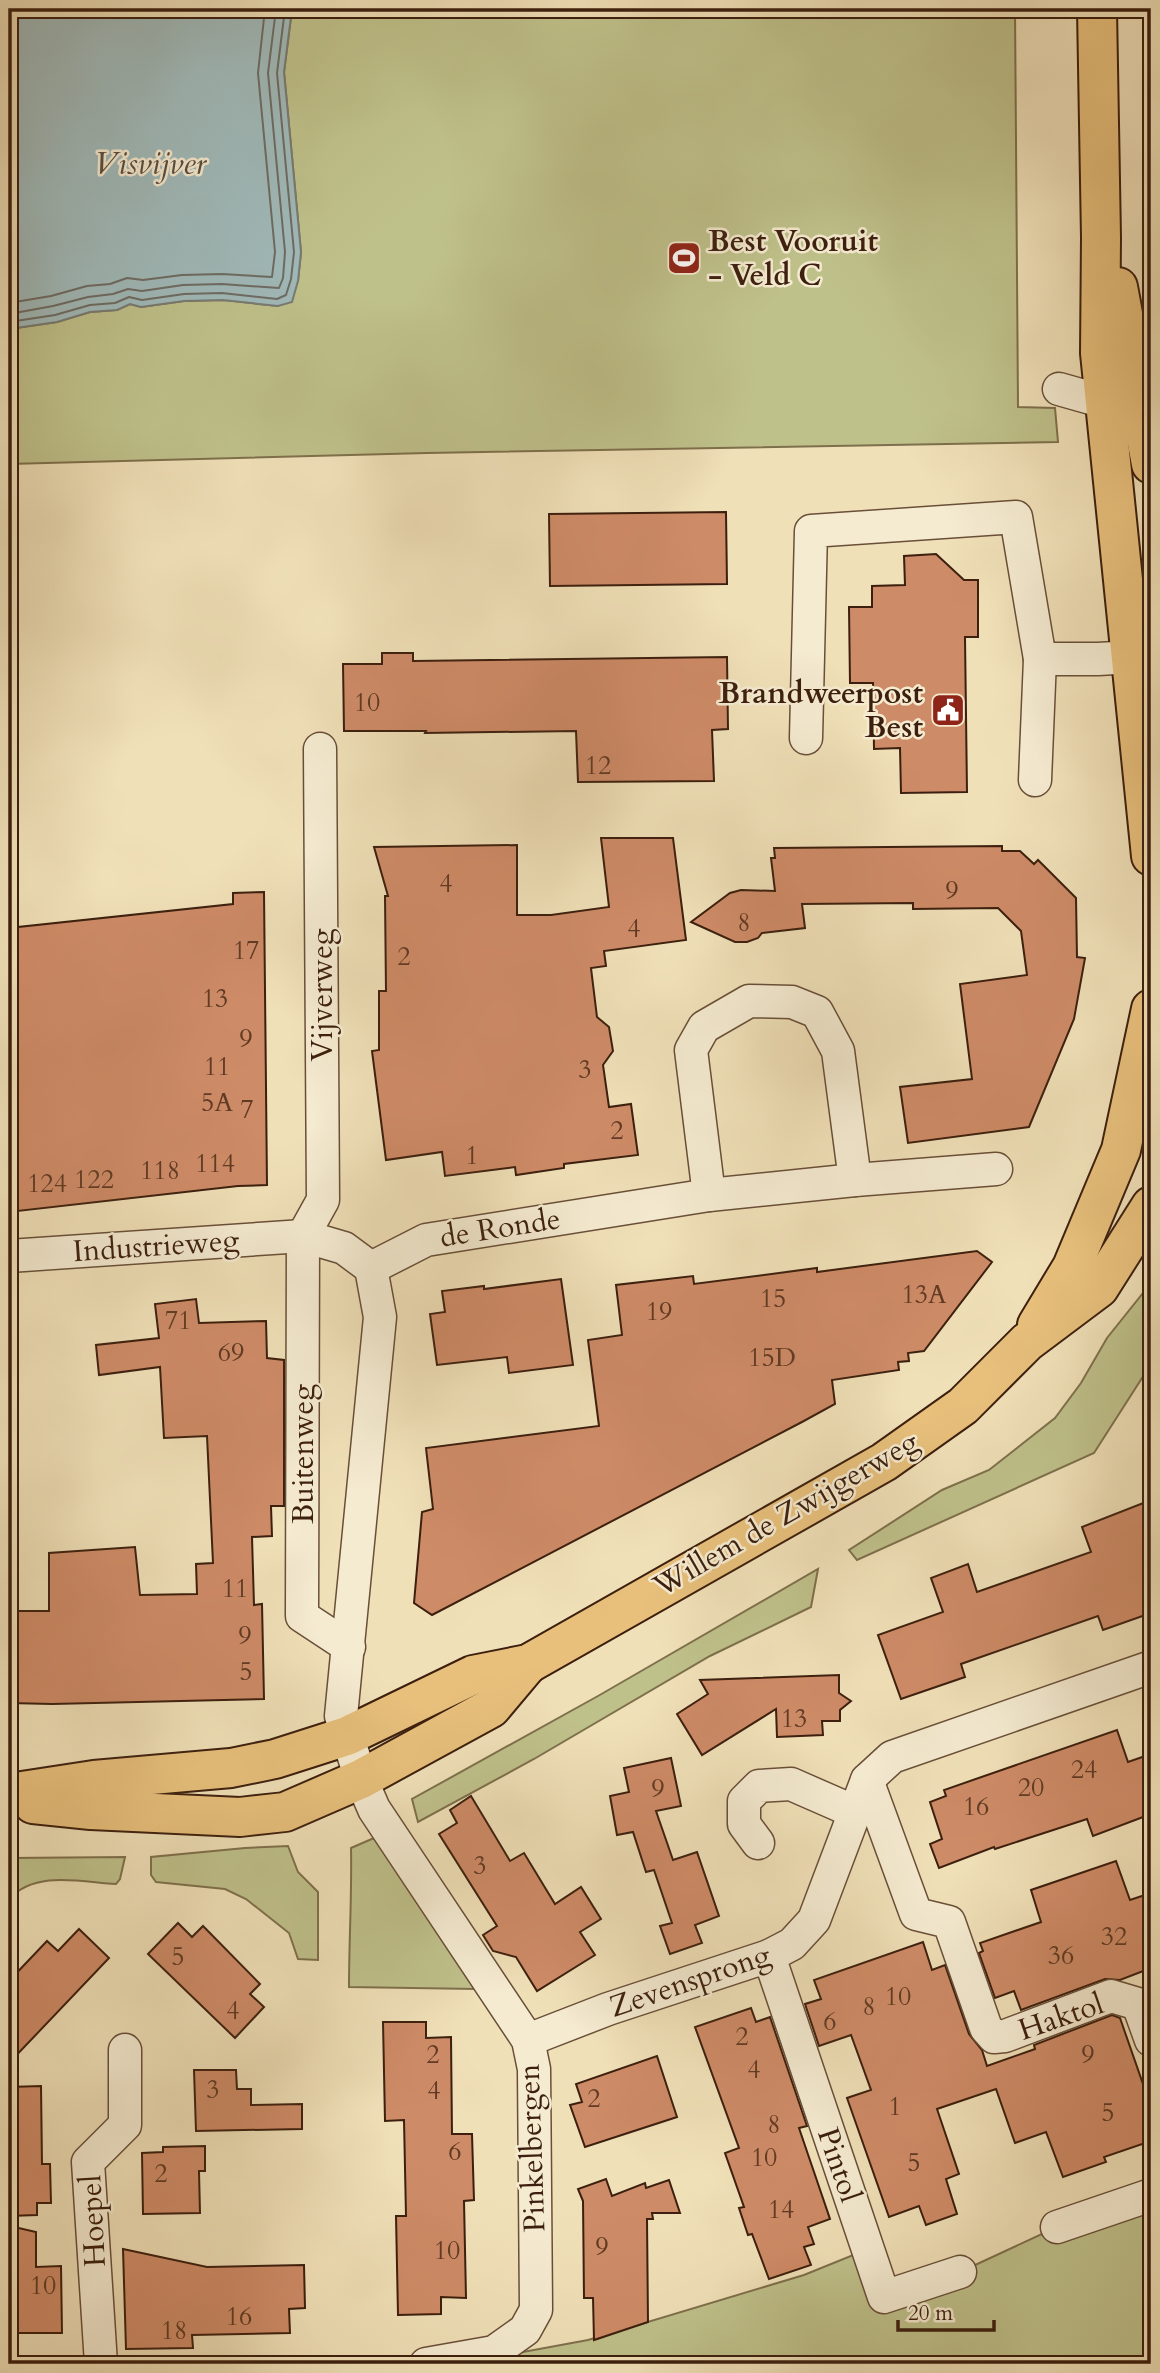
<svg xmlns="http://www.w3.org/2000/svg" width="1160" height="2373" font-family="Cardo,serif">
  <rect width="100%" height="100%" fill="#f0e0b8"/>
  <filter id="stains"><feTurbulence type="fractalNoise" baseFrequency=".00286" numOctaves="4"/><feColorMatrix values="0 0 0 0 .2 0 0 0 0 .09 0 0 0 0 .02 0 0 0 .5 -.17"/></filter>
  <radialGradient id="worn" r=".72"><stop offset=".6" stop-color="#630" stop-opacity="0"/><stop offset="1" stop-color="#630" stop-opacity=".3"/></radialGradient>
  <g fill="#bfc18b" stroke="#7e704c" stroke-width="2">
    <path d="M292 9H1015L1018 407 1055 408 1058 442 427 453 9 464V329L57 322 90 312 117 310 130 304 141 307 184 301 223 300 278 306 298 281 301 252 284 72Z"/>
    <path d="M1151 1283V1364L1094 1453 857 1560 849 1550 942 1490 989 1470 1055 1418 1081 1383 1107 1338Z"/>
    <path d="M818 1569 811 1607 710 1656 534 1759 418 1822 412 1799 598 1696Z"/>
    <path d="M374 1838 385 1850 475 1989 349 1987C349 1940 352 1895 351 1848Z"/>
    <path d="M288 1846 298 1872 318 1892V1960L298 1959 289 1933 246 1899 225 1889 156 1882 151 1875V1857L245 1848Z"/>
    <path d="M125 1857 120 1879 116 1884C81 1882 36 1870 9 1899V1858Z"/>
    <path d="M1151 2200V2364H458L588 2340 804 2275 863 2251 882 2301 960 2272 1057 2227Z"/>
  </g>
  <path fill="#a0baba" stroke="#787c75" stroke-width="2" d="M9 9H292L284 72 301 252 298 281 292 302 278 306 223 300 184 301 141 307 130 304 117 310 90 312 57 322 9 329Z"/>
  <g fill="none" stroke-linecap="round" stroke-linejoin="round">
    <g stroke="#6e6c64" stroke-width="2">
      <path d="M9 303 51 296 87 286 110 284 127 278 143 280 182 275 222 274 272 277 275 252 258 73 265 9"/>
      <path d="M9 314 53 306 88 297 113 294 128 289 142 291 183 285 222 284 279 288 283 278 285 252 268 73 276 9"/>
      <path d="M9 322 55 315 90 305 115 303 129 297 142 300 184 294 222 293 277 299 286 295 291 279 294 252 277 73 285 9"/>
    </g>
  </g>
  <g fill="#ce8b67" stroke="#3c1f0e" stroke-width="2">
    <path d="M726 512 727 584 550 586 549 514Z"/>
    <path d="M936 554 964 580H978V637H965L967 792 901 793 900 748 874 749 873 683H850L849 607H872V586L905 585 904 556Z"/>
    <path d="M382 653H413V661L727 657 728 729 712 730 714 781 578 782 576 731 425 733 426 731H344L343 664H382Z"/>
    <path d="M601 838H673L686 940 604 951 606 966 591 968 597 1017 609 1027 613 1051 603 1065 609 1107 631 1104 638 1155 564 1164V1168L516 1175 515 1167 445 1176 442 1152 386 1160 372 1051 379 1050V991H386L385 896H388L374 847 517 845V915H551L609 907Z"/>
    <path d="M1002 846V851H1020L1034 864 1038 860 1076 898 1077 957 1085 958 1074 1019 1029 1127 908 1143 900 1087 972 1079 960 984 1027 975 1021 931 998 908 913 909V903L802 904 805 928 762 933 758 938 747 942H735L691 922 730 893 741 890 775 891 771 858H775L774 848Z"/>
    <path d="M264 892 267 1185 238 1186 9 1212V928L233 904V893Z"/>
    <path d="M977 1251 992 1262 924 1351 908 1353 909 1361 898 1362 899 1370 832 1380 835 1404 802 1422 432 1615 414 1603 422 1512 433 1509 426 1448 599 1426 588 1340 622 1335 616 1285 693 1276 694 1284 817 1268V1272Z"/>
    <path d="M561 1279 573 1365 509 1373 507 1357 437 1365 430 1314 445 1312 442 1291 484 1286V1289Z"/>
    <path d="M196 1299 199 1323 266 1321 267 1358 284 1360V1506H271L272 1536 252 1537 254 1605 262 1604 264 1699 52 1704 9 1703V1611H49V1553L135 1547 140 1595 197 1594 196 1564 213 1563 207 1436 164 1438 160 1367 99 1375 96 1345 159 1338 155 1304Z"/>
    <path d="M1151 1500V1613L1103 1630 1098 1616 961 1664 965 1677 901 1699 878 1635 943 1612 931 1578 968 1564 977 1592 1091 1552 1082 1527Z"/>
    <path d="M839 1675V1693L851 1701 840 1710V1721H822L823 1735 777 1737 776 1709 702 1755 677 1714 708 1694 700 1680Z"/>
    <path d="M1117 1730 1128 1762 1151 1754V1814L1093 1836 1087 1819 995 1849 994 1847 939 1868 930 1844 942 1839 930 1802 946 1796 944 1790Z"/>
    <path d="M671 1758 681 1806 656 1811 673 1860 697 1852 719 1916 695 1925 702 1943 670 1954 660 1926 672 1923 654 1870 646 1872 633 1832 617 1835 610 1796 629 1792 624 1768Z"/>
    <path d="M471 1796 510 1861 524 1853 555 1904 581 1887 601 1919 580 1932 595 1955 537 1991 516 1957 493 1951 483 1935 497 1926 439 1834 457 1823 450 1810Z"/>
    <path d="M1116 1861 1130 1900 1151 1893V1968L1120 1980 1105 1979 1021 2010 1014 1991 995 1998 979 1953 983 1951 980 1943 1041 1922 1031 1890Z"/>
    <path d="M178 1923 192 1937 203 1926 260 1984 250 1994 264 2007 235 2038 148 1954Z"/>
    <path d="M79 1929 109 1958 9 2063V1981L47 1941 58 1951Z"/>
    <path d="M923 1942 932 1970 945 1965 969 2034 982 2050 987 2066 1035 2049 1034 2045 1112 2015 1120 2018 1151 2107V2141L1104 2157 1106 2162 1063 2177 1046 2132 1015 2143 996 2089 937 2109 959 2174 946 2179 957 2214 926 2225 919 2206 889 2217 847 2098 871 2090 851 2035 819 2046 805 2004 821 1999 814 1980Z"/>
    <path d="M751 2008 756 2022 770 2017 807 2126 799 2128 830 2219 808 2227 814 2244 804 2247 811 2265 769 2279 752 2234 748 2235 739 2208 744 2207 725 2153 739 2148 695 2027Z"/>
    <path d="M383 2022H426V2038L451 2037 452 2134H472L474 2200 464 2201 466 2298 441 2297V2314L398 2315 396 2216H406L404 2120 385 2121Z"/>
    <path d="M657 2056 677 2117 585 2147 570 2105 582 2102 576 2084Z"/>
    <path d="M194 2070H236L237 2089H251V2105L302 2104V2129L196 2131Z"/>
    <path d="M41 2086 42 2164H50L51 2203H37V2215L9 2216V2087Z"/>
    <path d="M205 2146V2171H199L200 2213 143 2214 142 2153 163 2152V2147Z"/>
    <path d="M606 2179 612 2196 645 2183 646 2188 669 2180 680 2213H652L653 2219H647L648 2322 594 2340 593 2298H584L583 2201 578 2189Z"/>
    <path d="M10 2226 36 2232V2267L61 2266 62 2333H9Z"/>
    <path d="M123 2249 207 2267 304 2265 305 2308 289 2309 290 2333 192 2335 193 2348 126 2349Z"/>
  </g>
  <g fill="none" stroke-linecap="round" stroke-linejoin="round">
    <g stroke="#694f38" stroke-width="35">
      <g id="minor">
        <path d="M1059 389 1105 402"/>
        <path d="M806 738 811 531 1016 517 1040 659"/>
        <path d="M320 749 323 1200 303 1236 302 1616 349 1647"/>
        <path d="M1035 780 1040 659H1098L1151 656"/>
        <path d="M709 1195 691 1050 704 1027 749 1001 792 1002 817 1012 838 1051 855 1180"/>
        <path d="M9 1256 303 1236 344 1248 371 1268"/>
        <path d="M371 1268 380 1317 341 1716 361 1779 374 1809 528 2040 534 2069 536 2310 525 2330 494 2352 426 2364"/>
        <path d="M371 1268 426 1240 709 1195 855 1180 996 1169"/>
        <path d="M867 1780 916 1914 949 1922 986 2028 994 2037 1005 2036 1111 1996 1138 2004 1151 2040"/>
        <path d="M758 1843 744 1824V1801L759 1786 791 1784 855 1812"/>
        <path d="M769 1956 884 2297 960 2272"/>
        <path d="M528 2040 608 2009 769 1956 792 1944 814 1920 867 1780 892 1757 1151 1667"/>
        <path d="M1057 2227 1151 2195"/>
        <path d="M101 2364 88 2162 125 2125V2050"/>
      </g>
    </g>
    <g stroke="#3c1f0e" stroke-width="42">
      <g id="major">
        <path d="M1097 9 1101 238 1100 353 1151 856"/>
        <path d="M1118 287 1151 464"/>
        <path d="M1037 1325 1072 1267 1121 1150 1151 1009"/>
        <path d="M9 1793 94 1780 231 1768 275 1759 347 1736 473 1675 528 1664 884 1462 963 1406 1027 1342 1099 1288 1151 1206"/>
        <path d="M33 1804 91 1810 240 1817 285 1812 361 1779 491 1708 528 1664"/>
      </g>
    </g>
    <use href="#minor" stroke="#f5ebd1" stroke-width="32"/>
    <use href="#major" stroke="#e8c07c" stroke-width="38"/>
  </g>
  <defs>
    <g id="stadium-square" transform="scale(1.75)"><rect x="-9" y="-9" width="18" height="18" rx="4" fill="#8f2418" stroke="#f5ebd1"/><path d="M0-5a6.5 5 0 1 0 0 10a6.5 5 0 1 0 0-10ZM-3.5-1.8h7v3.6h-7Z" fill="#fff"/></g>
    <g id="civic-square" transform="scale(1.75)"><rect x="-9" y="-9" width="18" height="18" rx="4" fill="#8f2418" stroke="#f5ebd1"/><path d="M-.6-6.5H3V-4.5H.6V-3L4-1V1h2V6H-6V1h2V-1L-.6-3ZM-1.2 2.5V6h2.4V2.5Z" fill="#fff"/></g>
  </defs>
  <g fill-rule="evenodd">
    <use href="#stadium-square" x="684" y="258"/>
    <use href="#civic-square" x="948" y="710"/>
  </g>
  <g text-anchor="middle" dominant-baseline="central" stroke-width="5" stroke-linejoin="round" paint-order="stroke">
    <g font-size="26" fill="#603a24">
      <text x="367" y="702">10</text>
      <text x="598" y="765">12</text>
      <text x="446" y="883">4</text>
      <text x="952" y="890">9</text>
      <text x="744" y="922">8</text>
      <text x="634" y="928">4</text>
      <text x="246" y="950">17</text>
      <text x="404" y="956">2</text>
      <text x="215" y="998">13</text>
      <text x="246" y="1038">9</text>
      <text x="217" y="1066">11</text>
      <text x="585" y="1069">3</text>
      <text x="217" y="1102">5A</text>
      <text x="247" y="1109">7</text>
      <text x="617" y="1130">2</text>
      <text x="472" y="1155">1</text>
      <text x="215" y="1163">114</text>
      <text x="160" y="1170">118</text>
      <text x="94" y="1179">122</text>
      <text x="47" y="1183">124</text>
      <text x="924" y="1294">13A</text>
      <text x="773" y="1298">15</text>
      <text x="659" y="1311">19</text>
      <text x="178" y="1320">71</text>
      <text x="231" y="1352">69</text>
      <text x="772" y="1357">15D</text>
      <text x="235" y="1588">11</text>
      <text x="245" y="1635">9</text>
      <text x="246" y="1671">5</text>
      <text x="794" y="1718">13</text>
      <text x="1084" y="1769">24</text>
      <text x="1031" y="1787">20</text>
      <text x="658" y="1788">9</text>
      <text x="976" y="1806">16</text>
      <text x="480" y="1865">3</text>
      <text x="1114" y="1936">32</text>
      <text x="1061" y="1955">36</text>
      <text x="178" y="1956">5</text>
      <text x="898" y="1996">10</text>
      <text x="869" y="2006">8</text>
      <text x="233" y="2010">4</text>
      <text x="830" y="2021">6</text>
      <text x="742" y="2036">2</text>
      <text x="433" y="2054">2</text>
      <text x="1088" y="2054">9</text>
      <text x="754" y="2069">4</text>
      <text x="213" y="2089">3</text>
      <text x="434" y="2090">4</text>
      <text x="594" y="2098">2</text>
      <text x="895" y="2106">1</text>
      <text x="1108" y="2112">5</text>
      <text x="774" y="2124">8</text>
      <text x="455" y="2151">6</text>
      <text x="764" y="2157">10</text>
      <text x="914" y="2162">5</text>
      <text x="161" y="2173">2</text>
      <text x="781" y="2209">14</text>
      <text x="602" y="2246">9</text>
      <text x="447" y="2250">10</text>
      <text x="43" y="2285">10</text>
      <text x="239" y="2316">16</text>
      <text x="174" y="2330">18</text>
    </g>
    <g font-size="30" font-weight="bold" fill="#3c1f0e" stroke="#f5ebd1" text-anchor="start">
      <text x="708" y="241">Best Vooruit<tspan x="708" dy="34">- Veld C</tspan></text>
      <text x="923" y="693" text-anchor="end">Brandweerpost<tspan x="923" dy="34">Best</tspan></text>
    </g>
    <g font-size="30" fill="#3c1f0e" stroke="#f5ebd1">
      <text transform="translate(322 995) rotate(-90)">Vijverweg</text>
      <text transform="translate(500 1228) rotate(-9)">de Ronde</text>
      <text transform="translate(156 1246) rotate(-4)">Industrieweg</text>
      <text transform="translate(303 1454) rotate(-90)">Buitenweg</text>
      <text transform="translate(786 1514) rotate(-30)">Willem de Zwijgerweg</text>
      <text transform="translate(690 1981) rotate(-19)">Zevensprong</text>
      <text transform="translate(1061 2017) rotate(-19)">Haktol</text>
      <text transform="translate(532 2148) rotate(-92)">Pinkelbergen</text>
      <text transform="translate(839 2165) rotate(71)">Pintol</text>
      <text transform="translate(93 2221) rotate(-93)">Hoepel</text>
    </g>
    <g font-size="32" font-style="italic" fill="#5a4e42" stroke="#f5ebd1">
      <text x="150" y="164">Visvijver</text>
    </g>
  </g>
  <rect width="1160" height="2373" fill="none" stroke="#f0e0b8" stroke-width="35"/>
  <rect x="10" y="10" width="1139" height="2352" fill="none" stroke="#3c1f0e" stroke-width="3.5"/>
  <rect x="18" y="18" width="1125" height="2338" fill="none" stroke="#3c1f0e" stroke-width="2"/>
  <path d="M898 2320v10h96v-10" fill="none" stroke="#3c1f0e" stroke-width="3.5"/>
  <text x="908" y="2320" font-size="21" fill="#3c1f0e" stroke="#f5ebd1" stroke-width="5" paint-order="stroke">20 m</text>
  <rect width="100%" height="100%" filter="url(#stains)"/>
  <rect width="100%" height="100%" fill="url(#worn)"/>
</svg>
